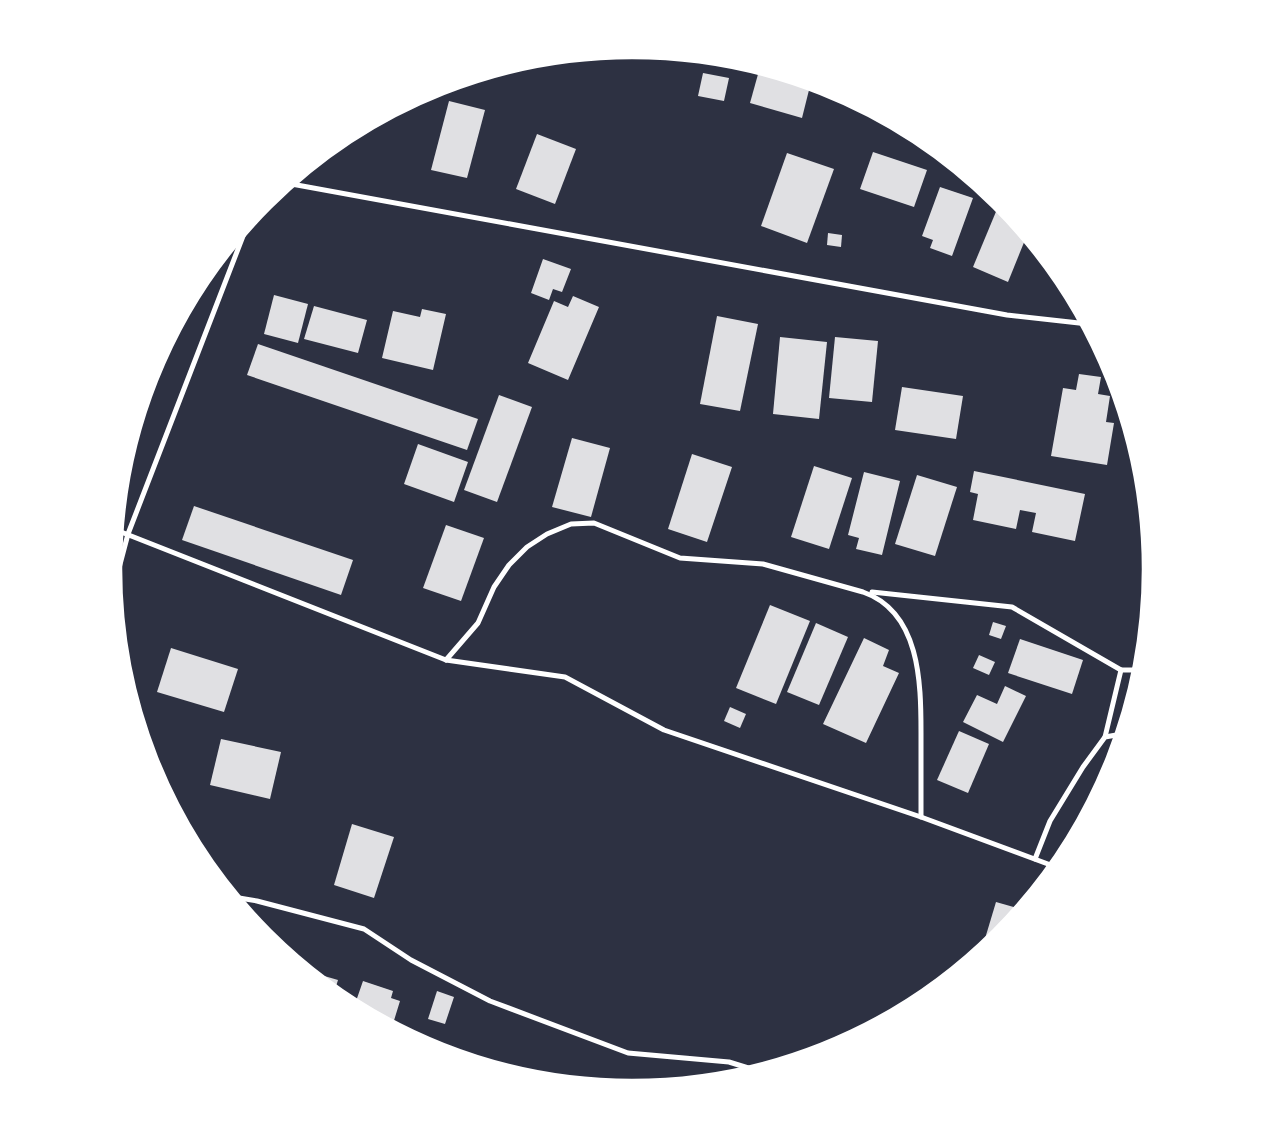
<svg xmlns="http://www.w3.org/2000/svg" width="1264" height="1137" font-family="'Source Serif 4',serif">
  <rect width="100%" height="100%" fill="#2d3142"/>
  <g fill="#e0e0e3">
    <path d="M760 67 811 82 802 118 750 103Z"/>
    <path d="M703 73 729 78 724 101 698 96Z"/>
    <path d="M841 94 861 104 860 105 839 98Z"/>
    <path d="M449 101 485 110 467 178 431 170Z"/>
    <path d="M888 119 908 130 886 125Z"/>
    <path d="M537 134 576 149 555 204 516 189Z"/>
    <path d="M873 152 927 170 914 207 860 189Z"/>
    <path d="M787 153 834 169 807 243 761 226Z"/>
    <path d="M940 187 973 198 952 256 930 248 933 240 922 236Z"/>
    <path d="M1000 202 1027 235 1008 282 973 267Z"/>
    <path d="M828 233 842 235 841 247 827 245Z"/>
    <path d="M543 259 571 269 562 292 553 289 549 300 531 293Z"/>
    <path d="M274 295 308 304 298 343 264 334Z"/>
    <path d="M573 296 599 307 568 380 528 363 554 301 568 307Z"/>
    <path d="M314 306 367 320 358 353 304 339Z"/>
    <path d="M422 309 446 314 433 370 382 358 393 311 420 317Z"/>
    <path d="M717 316 758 324 740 411 700 404Z"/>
    <path d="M780 337 827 342 819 419 773 414Z"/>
    <path d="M835 337 878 341 872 402 829 398Z"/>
    <path d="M258 344 478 419 467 450 247 375Z"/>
    <path d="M1079 374 1101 377 1098 394 1110 396 1106 422 1114 423 1107 465 1051 456 1063 388 1076 390Z"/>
    <path d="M902 387 963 396 956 439 895 430Z"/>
    <path d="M499 395 532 407 497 502 464 490Z"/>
    <path d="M572 438 610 448 591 517 552 507Z"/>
    <path d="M418 444 468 462 454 502 404 484Z"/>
    <path d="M692 454 732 467 707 542 668 529Z"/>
    <path d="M814 466 852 478 829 549 791 537Z"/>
    <path d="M974 471 1085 494 1075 541 1032 532 1036 513 1020 510 1016 529 973 520 978 494 970 492Z"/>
    <path d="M864 472 900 481 882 555 856 549 859 538 848 535Z"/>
    <path d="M917 475 957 487 935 556 895 544Z"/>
    <path d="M194 506 353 560 341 595 182 540Z"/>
    <path d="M446 525 484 538 461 601 423 588Z"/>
    <path d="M770 605 810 621 776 704 736 688Z"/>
    <path d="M993 622 1006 626 1001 639 989 635Z"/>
    <path d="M816 623 848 637 819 705 787 692Z"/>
    <path d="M864 638 889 650 883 666 899 673 866 743 823 724Z"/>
    <path d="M1020 639 1083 660 1072 694 1008 673Z"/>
    <path d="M171 648 238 669 224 712 157 692Z"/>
    <path d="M979 655 995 662 989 675 973 668Z"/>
    <path d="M1005 686 1026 696 1003 742 963 722 977 695 997 704Z"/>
    <path d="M730 707 746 714 740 728 724 721Z"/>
    <path d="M959 731 989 744 968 793 937 780Z"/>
    <path d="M221 739 281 752 270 799 210 785Z"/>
    <path d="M352 824 394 837 374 898 334 885Z"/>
    <path d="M996 902 1021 909 999 936 981 952Z"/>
    <path d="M307 971 338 980 334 993 327 988Z"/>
    <path d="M363 981 393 991 391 998 400 1001 392 1027 354 1007Z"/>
    <path d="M437 991 454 997 445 1024 428 1019Z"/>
    <path d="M480 1059 501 1068V1069L479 1063Z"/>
  </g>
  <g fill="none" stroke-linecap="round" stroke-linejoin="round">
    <g stroke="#fff" stroke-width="5">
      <path d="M286 183 1007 315 1088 324"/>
      <path d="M116 530 446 660 565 677 664 730 921 817 1056 867"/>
      <path d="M114 587 128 534 250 218"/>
      <path d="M872 592 1012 607 1121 670"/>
      <path d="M446 660 478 623 494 587 509 565 527 547 547 534 571 524 594 523 680 558 763 564 863 592C920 612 921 682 921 733 921 761 921 789 921 817"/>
      <path d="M1105 737 1121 670H1142"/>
      <path d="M1035 859 1050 821 1083 767 1105 737 1122 734"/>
      <path d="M233 897 257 901 364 929 411 960 490 1001 628 1053 729 1062 758 1071"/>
    </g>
  </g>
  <path d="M0 0H1264V1137H0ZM121 569a511 511 0 1 1 1022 0a511 511 0 1 1-1022 0Z" fill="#fff" fill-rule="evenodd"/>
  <path fill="none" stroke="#fff" stroke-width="2.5" d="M121 569a511 511 0 1 1 1022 0a511 511 0 1 1-1022 0Z"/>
</svg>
